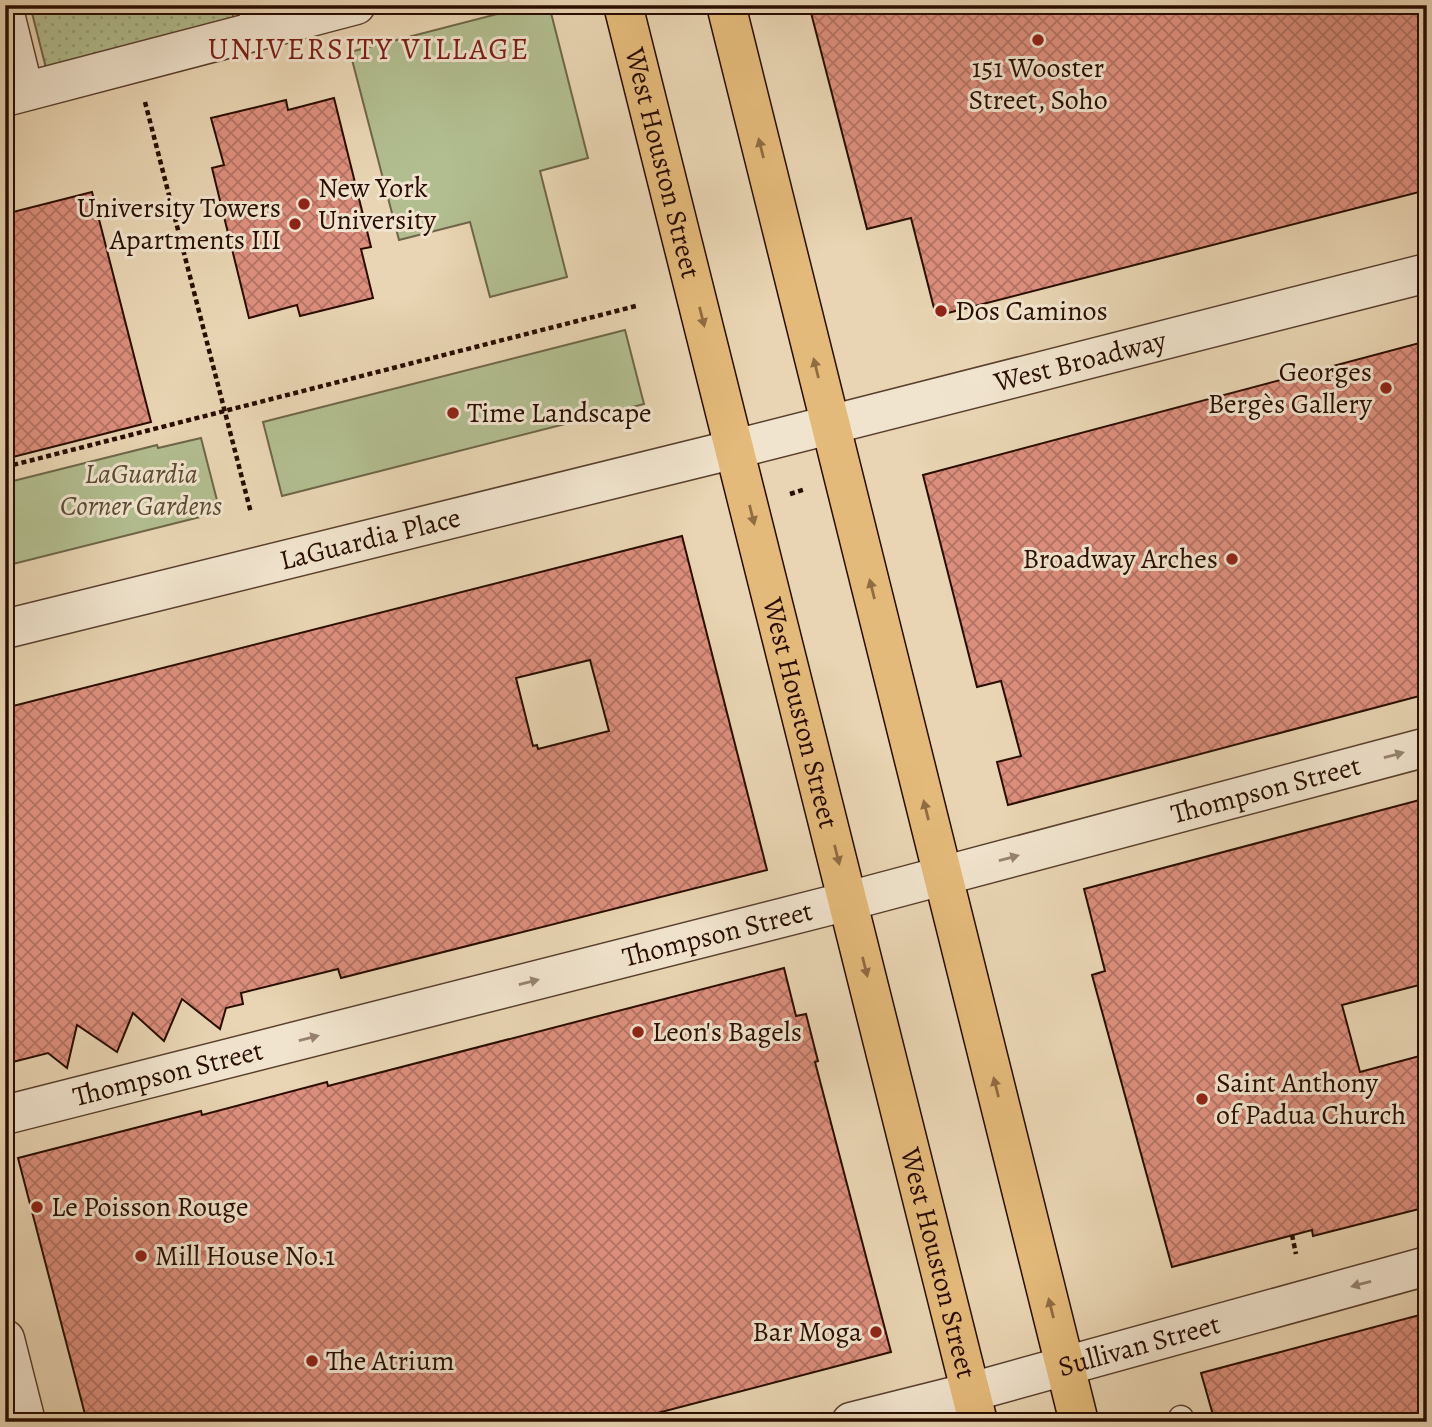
<svg xmlns="http://www.w3.org/2000/svg" width="1432" height="1427" font-family="Alegreya,serif">
  <defs>
    <pattern id="grass-dots" width="8" height="8" patternUnits="userSpaceOnUse" patternTransform="scale(1.75)"><rect width="8" height="8" fill="#b2be90"/><path d="M2 2h.1M6 6h.1" fill="none" stroke="#99a27a" stroke-width="1.8" stroke-linecap="round"/></pattern>
    <pattern id="building-cross-hatch" width="8" height="8" patternUnits="userSpaceOnUse" patternTransform="scale(1.75)"><rect width="8" height="8" fill="#dd8f7d"/><path d="M0 0l8 8M0 8l8-8" fill="none" stroke="#b37364"/></pattern>
  </defs>
  <rect width="100%" height="100%" fill="#e9d5b3"/>
  <filter id="stains"><feTurbulence type="fractalNoise" baseFrequency=".00286" numOctaves="4"/><feColorMatrix values="0 0 0 0 .2 0 0 0 0 .09 0 0 0 0 .02 0 0 0 .5 -.17"/></filter>
  <radialGradient id="worn" r=".72"><stop offset=".6" stop-color="#630" stop-opacity="0"/><stop offset="1" stop-color="#630" stop-opacity=".3"/></radialGradient>
  <path fill="url(#grass-dots)" stroke="#6e6648" stroke-width="2" d="M30 5H230L235 23 47 72Z"/>
  <g fill="#b2be90" stroke="#6e6648" stroke-width="2">
    <path d="M532 5H549L588 158 540 171 567 277 490 297 470 222 399 240 350 52Z"/>
    <path d="M625 330 644 404 282 496 263 422Z"/>
    <path d="M201 438 220 512 5 566V483L157 445 158 448Z"/>
  </g>
  <g fill="url(#building-cross-hatch)" stroke="#290d00" stroke-width="2" fill-rule="evenodd">
    <path d="M809 5H1427V190L936 316 911 218 867 229Z"/>
    <path d="M334 98 371 247 361 249 373 298 300 316 297 305 249 318 212 168 224 165 211 118 286 100 288 110Z"/>
    <path d="M92 192 151 422 5 459V214Z"/>
    <path d="M1427 341V694L1008 805 997 762 1021 756 1001 681 977 687 923 475Z"/>
    <path d="M682 536 767 870 341 978 338 969 241 993 243 1004 226 1008 220 1029 182 999 164 1041 133 1013 117 1052 77 1025 67 1068 48 1053 5 1064V708ZM590 660 609 731 538 749 537 745 533 746 516 678Z"/>
    <path d="M1427 798V983L1342 1005 1360 1072 1427 1054V1207L1313 1236 1312 1230 1172 1267 1092 975 1105 971 1084 889Z"/>
    <path d="M784 968 796 1016 806 1014 818 1061 815 1062 891 1352 623 1422H87L18 1158 201 1111 202 1115 327 1082 328 1086Z"/>
    <path d="M1427 1313V1422H1215L1201 1373Z"/>
  </g>
  <g fill="none" stroke-linecap="round" stroke-linejoin="round">
    <g stroke="#593f2d" stroke-width="27">
      <g id="service">
        <path d="M10 5 31 90"/>
        <path d="M250 5 256 32"/>
        <path d="M1181 1418 1182 1422"/>
      </g>
    </g>
    <g stroke="#593f2d" stroke-width="41">
      <g id="minor">
        <path d="M5 97 356 5"/>
        <path id="s1" d="M5 629 735 449 1427 273"/>
        <path id="s2" d="M5 1115 848 901 1427 747"/>
        <path d="M5 1339 26 1422"/>
        <path id="s3" d="M851 1422 971 1392 1427 1266"/>
      </g>
    </g>
    <g stroke="#290d00" stroke-width="41">
      <g id="primary">
        <path id="s4" d="M623 5 978 1422"/>
        <path d="M726 5 1079 1422"/>
      </g>
    </g>
    <g stroke="#290d00" stroke-width="4.5" stroke-dasharray="5 3.5" stroke-linecap="butt">
      <path d="M145 102 251 513"/>
      <path d="M5 467 636 306"/>
      <path d="M790 494 806 489"/>
      <path d="M1292 1235 1296 1254"/>
    </g>
    <use href="#service" stroke="#f1e4ce" stroke-width="24"/>
    <use href="#minor" stroke="#f1e4ce" stroke-width="38"/>
    <use href="#primary" stroke="#e4ba7a" stroke-width="38"/>
  </g>
  <defs><path id="oneway-solid" d="M-6-.8H1V-3.2L6.5 0L1 3.2V.8H-6Z" transform="scale(1.75)"/></defs>
  <g fill="#906c43">
    <use href="#oneway-solid" transform="translate(761 148) rotate(-104)"/>
    <use href="#oneway-solid" transform="translate(702 317) rotate(76)"/>
    <use href="#oneway-solid" transform="translate(816 368) rotate(-104)"/>
    <use href="#oneway-solid" transform="translate(752 515) rotate(76)"/>
    <use href="#oneway-solid" transform="translate(872 589) rotate(-104)"/>
    <use href="#oneway-solid" transform="translate(926 810) rotate(-104)"/>
    <use href="#oneway-solid" transform="translate(837 855) rotate(76)"/>
    <use href="#oneway-solid" transform="translate(865 967) rotate(76)"/>
    <use href="#oneway-solid" transform="translate(996 1087) rotate(-104)"/>
    <use href="#oneway-solid" transform="translate(1051 1308) rotate(-104)"/>
  </g>
  <g fill="#978371">
    <use href="#oneway-solid" transform="translate(1394 755) rotate(-15)"/>
    <use href="#oneway-solid" transform="translate(1009 858) rotate(-15)"/>
    <use href="#oneway-solid" transform="translate(529 982) rotate(-14)"/>
    <use href="#oneway-solid" transform="translate(309 1038) rotate(-14)"/>
    <use href="#oneway-solid" transform="translate(1361 1284) rotate(165)"/>
  </g>
  <g fill="#8f2418" stroke="#f1e4ce" stroke-width="2.5">
    <circle cx="1038" cy="40" r="7"/>
    <circle cx="304" cy="204" r="7"/>
    <circle cx="295" cy="224" r="7"/>
    <circle cx="941" cy="311" r="7"/>
    <circle cx="1386" cy="388" r="7"/>
    <circle cx="453" cy="413" r="7"/>
    <circle cx="1232" cy="559" r="7"/>
    <circle cx="638" cy="1032" r="7"/>
    <circle cx="1202" cy="1099" r="7"/>
    <circle cx="37" cy="1207" r="7"/>
    <circle cx="141" cy="1256" r="7"/>
    <circle cx="876" cy="1332" r="7"/>
    <circle cx="312" cy="1361" r="7"/>
  </g>
  <g text-anchor="middle" dominant-baseline="central" stroke-width="6" stroke-linejoin="round" paint-order="stroke">
    <g font-size="28" fill="#290d00" stroke="#f1e4ce" text-anchor="start">
      <text x="1038" y="68" text-anchor="middle">151 Wooster<tspan x="1038" dy="32">Street, Soho</tspan></text>
      <text x="318" y="188">New York<tspan x="318" dy="32">University</tspan></text>
      <text x="281" y="208" text-anchor="end">University Towers<tspan x="281" dy="32">Apartments III</tspan></text>
      <text x="955" y="311">Dos Caminos</text>
      <text x="1372" y="372" text-anchor="end">Georges<tspan x="1372" dy="32">Bergès Gallery</tspan></text>
      <text x="467" y="413">Time Landscape</text>
      <text x="1218" y="559" text-anchor="end">Broadway Arches</text>
      <text x="652" y="1032">Leon's Bagels</text>
      <text x="1216" y="1083">Saint Anthony<tspan x="1216" dy="32">of Padua Church</tspan></text>
      <text x="51" y="1207">Le Poisson Rouge</text>
      <text x="155" y="1256">Mill House No.1</text>
      <text x="862" y="1332" text-anchor="end">Bar Moga</text>
      <text x="326" y="1361">The Atrium</text>
    </g>
    <g font-size="28" fill="#290d00" stroke="#f1e4ce">
      <text stroke="none"><textPath href="#s4" startOffset="163">West Houston Street</textPath></text>
      <text stroke="none"><textPath href="#s1" startOffset="1108">West Broadway</textPath></text>
      <text stroke="none"><textPath href="#s1" startOffset="376">LaGuardia Place</textPath></text>
      <text stroke="none"><textPath href="#s4" startOffset="730">West Houston Street</textPath></text>
      <text stroke="none"><textPath href="#s2" startOffset="1302">Thompson Street</textPath></text>
      <text stroke="none"><textPath href="#s2" startOffset="735">Thompson Street</textPath></text>
      <text stroke="none"><textPath href="#s2" startOffset="168">Thompson Street</textPath></text>
      <text stroke="none"><textPath href="#s4" startOffset="1297">West Houston Street</textPath></text>
      <text stroke="none"><textPath href="#s3" startOffset="298">Sullivan Street</textPath></text>
    </g>
    <g font-size="28" font-style="italic" fill="#594b32" stroke="#f1e4ce">
      <text x="141" y="474">LaGuardia<tspan x="141" dy="32">Corner Gardens</tspan></text>
    </g>
    <g font-size="30" letter-spacing="2" fill="#7a1f14" stroke="#f1e4ce">
      <text x="369" y="49">UNIVERSITY VILLAGE</text>
    </g>
  </g>
  <rect width="1432" height="1427" fill="none" stroke="#e9d5b3" stroke-width="28"/>
  <rect x="7" y="7" width="1418" height="1413" fill="none" stroke="#290d00" stroke-width="3.5"/>
  <rect x="14" y="14" width="1404" height="1399" fill="none" stroke="#290d00" stroke-width="2"/>
  <rect width="100%" height="100%" filter="url(#stains)"/>
  <rect width="100%" height="100%" fill="url(#worn)"/>
</svg>
